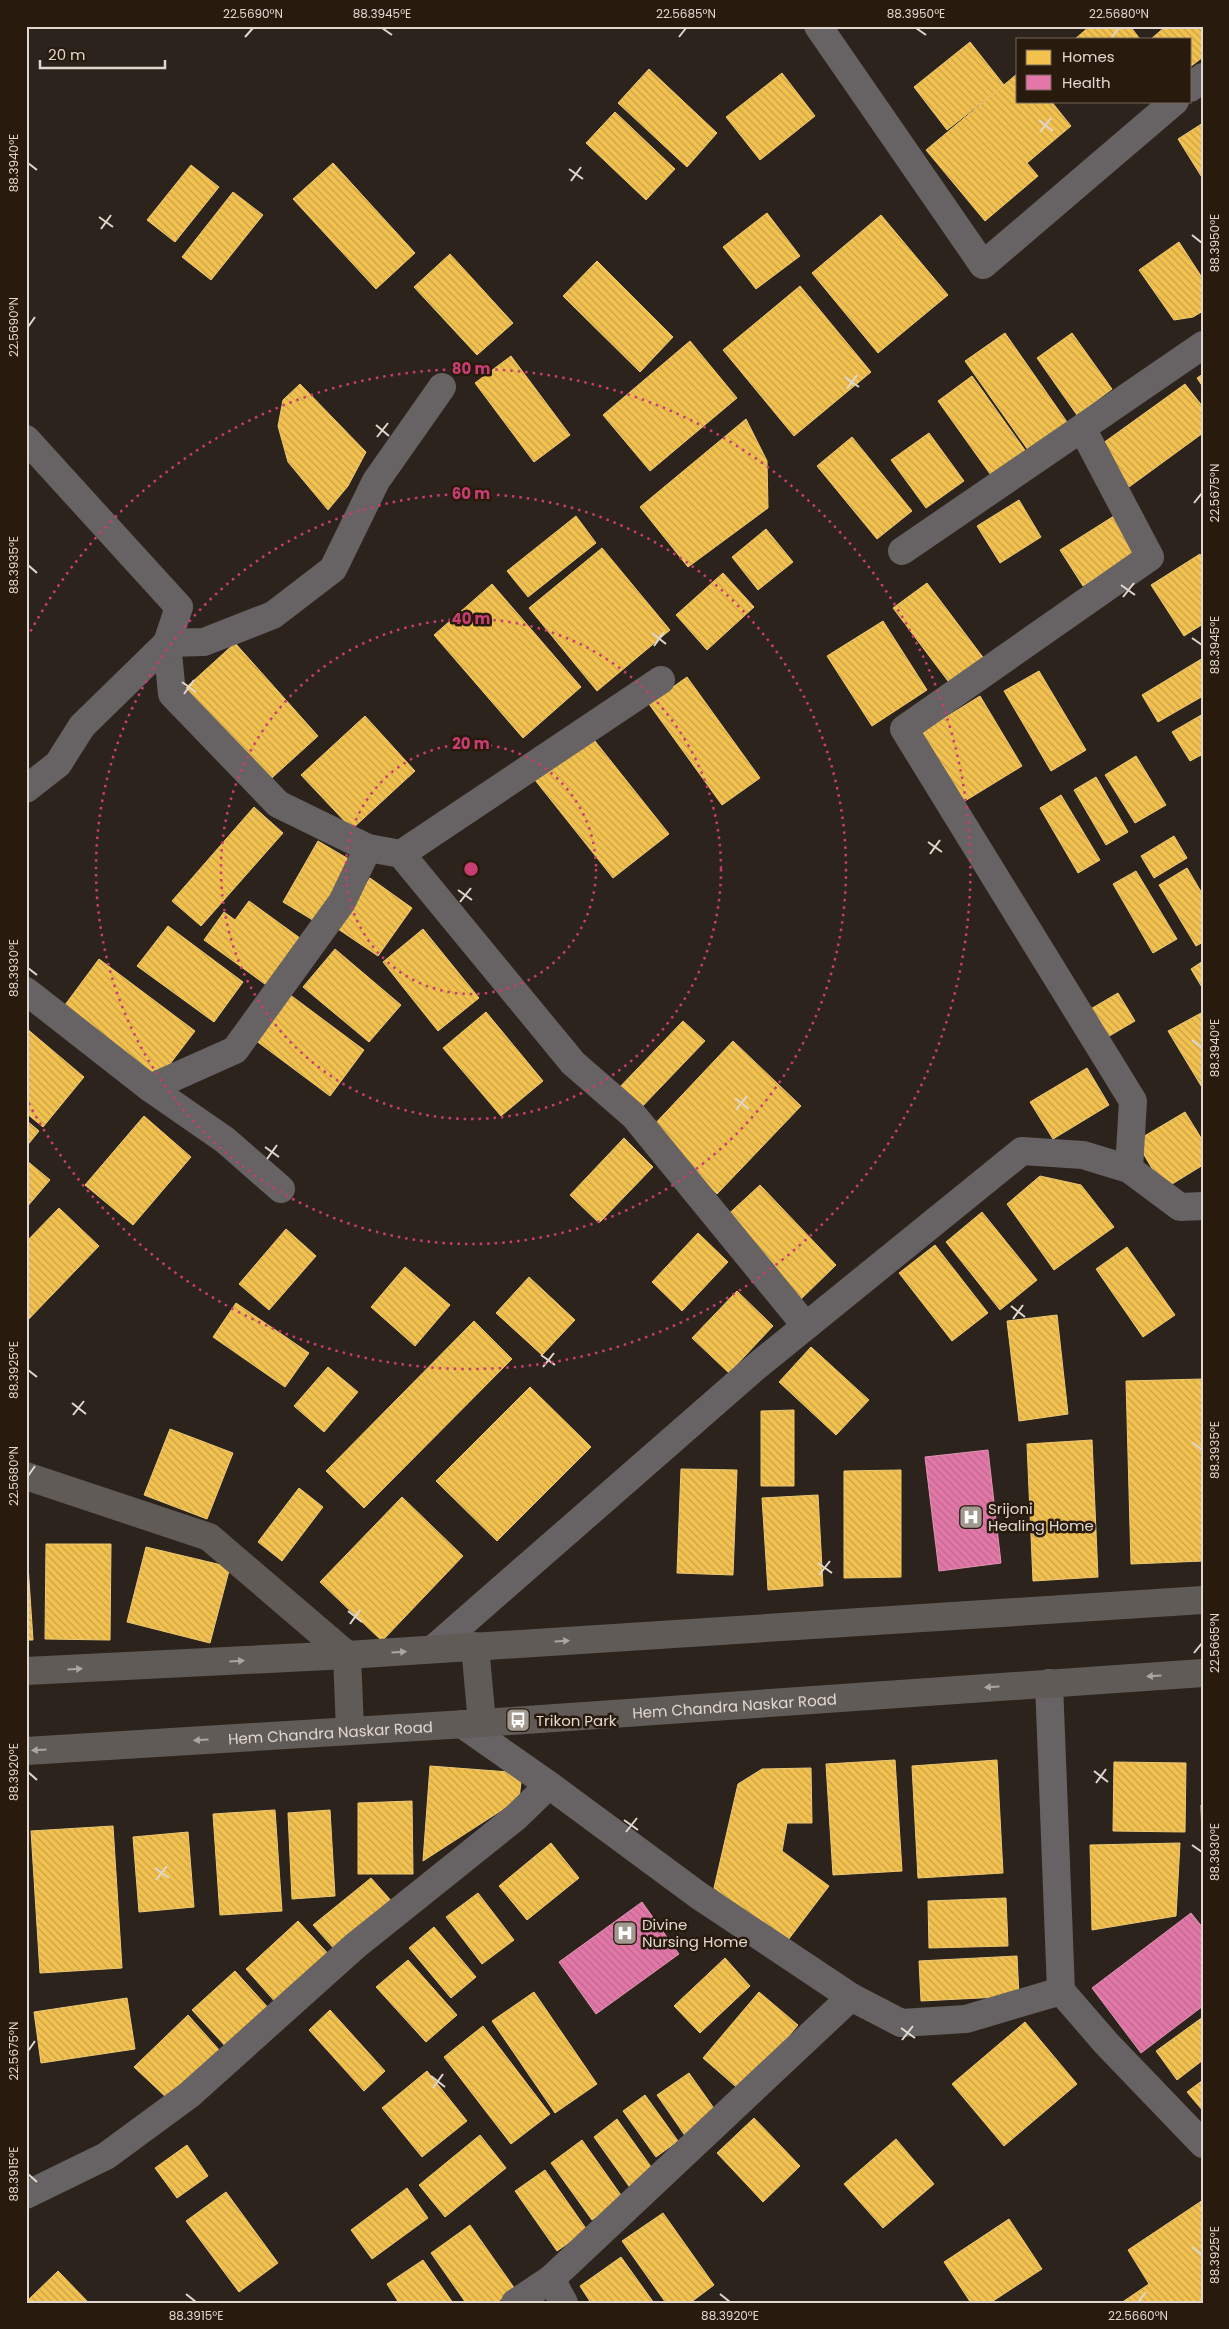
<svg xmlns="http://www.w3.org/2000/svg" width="1229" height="2329" font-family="Poppins,sans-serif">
  <defs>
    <pattern id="homes-back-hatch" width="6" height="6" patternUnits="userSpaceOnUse" patternTransform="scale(1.25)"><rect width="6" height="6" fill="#f2c14e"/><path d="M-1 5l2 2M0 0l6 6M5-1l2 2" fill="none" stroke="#c6a14a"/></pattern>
    <pattern id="health-back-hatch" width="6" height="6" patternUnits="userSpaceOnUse" patternTransform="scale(1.25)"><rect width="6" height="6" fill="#e377a8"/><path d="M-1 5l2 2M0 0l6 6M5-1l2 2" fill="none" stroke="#bb698e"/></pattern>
  </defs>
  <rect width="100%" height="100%" fill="#2c241c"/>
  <g fill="url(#homes-back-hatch)" stroke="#edc874">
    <path d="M1090 26H1130L1140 39H1075Z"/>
    <path d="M1166 26H1203V57L1190 67V39H1151Z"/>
    <path d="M970 42 1004 85 947 130 914 87Z"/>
    <path d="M649 69 717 133 687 167 618 103Z"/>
    <path d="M782 73 815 116 760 160 726 117Z"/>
    <path d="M1017 74 1018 101H1051L1071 126 1027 163 1038 176 985 221 926 150Z"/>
    <path d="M615 112 675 169 646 200 586 143Z"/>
    <path d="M1203 123V179L1178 139Z"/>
    <path d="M333 163 415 253 376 289 293 199Z"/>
    <path d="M191 165 219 187 175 242 147 220Z"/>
    <path d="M233 192 263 215 211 280 182 257Z"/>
    <path d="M767 213 800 256 756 289 723 247Z"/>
    <path d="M881 215 948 295 878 353 812 273Z"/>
    <path d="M1179 242 1203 279V311L1193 317 1174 320 1139 270Z"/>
    <path d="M450 254 513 323 477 355 414 287Z"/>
    <path d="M597 261 673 337 640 372 563 296Z"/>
    <path d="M800 286 871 372 794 436 723 350Z"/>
    <path d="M1005 333 1067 422 1028 450 965 361Z"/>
    <path d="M1072 333 1112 389 1077 415 1037 358Z"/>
    <path d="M690 341 737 398 650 471 603 415Z"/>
    <path d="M511 356 570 435 534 462 475 383Z"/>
    <path d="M1203 374V387L1197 378Z"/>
    <path d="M972 376 1027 453 993 478 938 401Z"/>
    <path d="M300 384 366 452 348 486 328 510 288 462 278 426 283 400Z"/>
    <path d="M1185 384 1203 407V433L1129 487 1099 446Z"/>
    <path d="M746 419 767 461 768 508 688 567 640 507Z"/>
    <path d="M929 433 964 481 926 508 891 460Z"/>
    <path d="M852 437 912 511 877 539 817 466Z"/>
    <path d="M1019 500 1041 537 1000 563 977 526Z"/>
    <path d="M576 516 596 543 528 597 507 571Z"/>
    <path d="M1114 516 1136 552 1083 586 1060 550Z"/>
    <path d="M766 529 793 562 758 590 732 557Z"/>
    <path d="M602 548 670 630 597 691 529 608Z"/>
    <path d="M1200 554 1203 559V624L1184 636 1151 585Z"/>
    <path d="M723 573 754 607 707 650 676 615Z"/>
    <path d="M927 583 985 660 951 685 893 608Z"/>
    <path d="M492 584 581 687 523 738 434 635Z"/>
    <path d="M883 621 927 690 872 726 827 656Z"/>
    <path d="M235 643 318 736 263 786 180 693Z"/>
    <path d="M1203 658V696L1158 722 1142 695Z"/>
    <path d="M1039 671 1086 750 1051 771 1004 691Z"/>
    <path d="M687 677 760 778 722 805 649 704Z"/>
    <path d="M980 696 1022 766 960 804 917 735Z"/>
    <path d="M1203 714V754L1190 761 1172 732Z"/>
    <path d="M365 716 415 771 352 829 301 775Z"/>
    <path d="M587 731 669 834 613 878 531 775Z"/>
    <path d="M1136 756 1166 805 1135 823 1105 775Z"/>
    <path d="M1096 777 1128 832 1106 845 1074 790Z"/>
    <path d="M1061 795 1100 860 1078 873 1040 808Z"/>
    <path d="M254 807 283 833 201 926 172 901Z"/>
    <path d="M1174 836 1187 858 1154 878 1141 856Z"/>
    <path d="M318 841 357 864 321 925 283 902Z"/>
    <path d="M1187 868 1203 895V942L1196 946 1159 885Z"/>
    <path d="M1136 871 1177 939 1153 953 1113 884Z"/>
    <path d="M370 878 412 908 378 956 335 927Z"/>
    <path d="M249 901 304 941 269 987 204 940 224 912 235 920Z"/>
    <path d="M168 926 243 982 214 1022 137 966Z"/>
    <path d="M423 929 479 998 438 1031 383 962Z"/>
    <path d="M335 949 401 1005 369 1042 303 987Z"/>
    <path d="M99 959 195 1031 157 1081 62 1009Z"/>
    <path d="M1203 961V989L1191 969Z"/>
    <path d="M1118 993 1135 1021 1099 1042 1082 1014Z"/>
    <path d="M289 994 364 1050 330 1096 255 1040Z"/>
    <path d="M486 1012 543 1081 501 1116 443 1048Z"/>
    <path d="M1203 1012V1089L1168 1031Z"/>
    <path d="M683 1021 705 1041 637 1112 616 1091Z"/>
    <path d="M26 1028 84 1077 43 1127 26 1113Z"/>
    <path d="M733 1041 801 1106 717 1194 650 1129Z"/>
    <path d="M1087 1068 1109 1105 1053 1139 1030 1102Z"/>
    <path d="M1185 1112 1203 1141V1165L1164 1189 1136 1141Z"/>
    <path d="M144 1116 191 1157 133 1225 85 1185Z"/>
    <path d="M26 1120 39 1131 26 1147Z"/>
    <path d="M624 1138 653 1167 599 1223 570 1195Z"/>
    <path d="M26 1160 50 1180 26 1208Z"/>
    <path d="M1040 1176 1081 1185 1114 1227 1054 1270 1007 1204Z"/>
    <path d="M760 1185 836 1265 798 1302 722 1220Z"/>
    <path d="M59 1208 99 1246 26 1322V1242Z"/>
    <path d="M982 1212 1037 1280 1000 1310 946 1242Z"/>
    <path d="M286 1229 316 1256 269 1310 239 1284Z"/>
    <path d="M698 1233 728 1262 682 1311 652 1282Z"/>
    <path d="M935 1245 988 1313 952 1341 899 1273Z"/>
    <path d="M1127 1247 1175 1315 1143 1337 1096 1269Z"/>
    <path d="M405 1267 450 1305 415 1346 371 1307Z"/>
    <path d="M529 1277 575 1320 542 1355 496 1313Z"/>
    <path d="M737 1291 773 1326 729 1373 692 1338Z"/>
    <path d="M236 1303 309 1353 285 1387 213 1337Z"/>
    <path d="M1057 1315 1068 1414 1019 1421 1007 1321Z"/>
    <path d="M474 1321 512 1359 364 1508 326 1471Z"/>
    <path d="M811 1347 869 1400 836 1435 779 1382Z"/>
    <path d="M328 1367 358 1392 324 1432 294 1406Z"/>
    <path d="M1203 1379V1561L1131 1564 1126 1381Z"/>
    <path d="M530 1387 591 1447 497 1541 436 1481Z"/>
    <path d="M794 1410V1486H761V1411Z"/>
    <path d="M170 1429 233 1453 207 1519 144 1495Z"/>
    <path d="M1092 1440 1098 1577 1033 1581 1027 1444Z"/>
    <path d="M681 1469 737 1470 733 1575 677 1573Z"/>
    <path d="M901 1470V1577L844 1578V1471Z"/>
    <path d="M299 1488 323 1507 282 1561 258 1542Z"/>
    <path d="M818 1495 823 1586 768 1590 762 1498Z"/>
    <path d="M402 1497 463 1556 382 1641 320 1582Z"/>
    <path d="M26 1535 33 1640H26Z"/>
    <path d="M46 1544H111L110 1640 45 1639Z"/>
    <path d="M146 1547 230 1567 210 1643 127 1622Z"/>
    <path d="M895 1760 902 1871 833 1875 826 1764Z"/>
    <path d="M997 1760 1003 1873 918 1878 912 1766Z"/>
    <path d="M1114 1762 1186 1763 1185 1832 1113 1831Z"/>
    <path d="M430 1766 522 1773 519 1799 423 1861Z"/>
    <path d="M811 1768 812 1823H787L782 1851 829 1886 785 1944 714 1888 738 1784 762 1769Z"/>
    <path d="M412 1801 413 1874H358V1803Z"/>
    <path d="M1201 1805H1203V1868Z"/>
    <path d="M275 1810 282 1911 220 1915 213 1814Z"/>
    <path d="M330 1810 335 1896 292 1899 288 1813Z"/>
    <path d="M113 1826 122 1968 40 1973 31 1831Z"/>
    <path d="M188 1832 194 1907 139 1912 133 1837Z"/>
    <path d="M551 1843 579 1878 527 1920 499 1886Z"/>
    <path d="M1180 1843 1176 1916 1092 1930 1090 1845Z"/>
    <path d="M371 1878 394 1904 336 1951 313 1925Z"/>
    <path d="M478 1893 514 1940 482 1964 446 1917Z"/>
    <path d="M1006 1898 1008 1946 929 1948 928 1901Z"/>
    <path d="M298 1921 332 1958 278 2005 246 1969Z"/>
    <path d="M434 1927 476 1977 451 1998 409 1948Z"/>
    <path d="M1017 1956 1019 1996 921 2001 919 1961Z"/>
    <path d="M725 1958 750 1986 700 2033 674 2006Z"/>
    <path d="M408 1960 457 2015 426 2042 376 1987Z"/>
    <path d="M235 1971 272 2012 229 2050 192 2010Z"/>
    <path d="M534 1992 597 2084 555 2113 492 2021Z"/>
    <path d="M759 1992 798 2025 742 2092 703 2058Z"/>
    <path d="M127 1998 135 2049 41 2063 34 2012Z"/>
    <path d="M330 2010 385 2071 364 2091 309 2030Z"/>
    <path d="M188 2015 221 2052 168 2099 134 2067Z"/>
    <path d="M1203 2017V2060L1177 2080 1156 2051Z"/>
    <path d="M1025 2022 1077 2084 1004 2146 952 2084Z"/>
    <path d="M483 2026 550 2114 511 2144 444 2057Z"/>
    <path d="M427 2071 467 2121 422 2157 382 2108Z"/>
    <path d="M689 2073 718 2114 686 2137 657 2095Z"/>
    <path d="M1203 2080V2111L1187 2092Z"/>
    <path d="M645 2095 678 2141 656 2157 623 2111Z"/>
    <path d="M754 2118 800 2166 763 2202 717 2153Z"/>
    <path d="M617 2119 654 2171 631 2189 594 2137Z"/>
    <path d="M480 2135 506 2168 445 2217 419 2185Z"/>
    <path d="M896 2139 934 2184 883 2228 844 2184Z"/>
    <path d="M582 2140 623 2198 592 2220 551 2163Z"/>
    <path d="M187 2145 208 2176 177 2198 155 2168Z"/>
    <path d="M545 2170 587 2230 557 2251 515 2191Z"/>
    <path d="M407 2188 428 2218 372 2259 351 2230Z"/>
    <path d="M226 2192 278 2263 239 2292 186 2221Z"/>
    <path d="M1203 2200V2303H1121L1149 2284 1128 2250Z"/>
    <path d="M663 2213 714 2285 690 2303H666L622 2241Z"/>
    <path d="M1009 2219 1042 2269 990 2303H971L944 2262Z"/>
    <path d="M470 2225 515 2289 496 2303H466L431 2253Z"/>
    <path d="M621 2257 654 2303H591L580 2286Z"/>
    <path d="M423 2260 453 2303H399L387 2284Z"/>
    <path d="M58 2271 89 2303H26V2302Z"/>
  </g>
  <g fill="url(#health-back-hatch)" stroke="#e294b3">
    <path d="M988 1450 1001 1563 939 1571 925 1457Z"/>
    <path d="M642 1902 679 1954 596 2014 559 1962Z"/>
    <path d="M1191 1913 1203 1928V2006L1141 2053 1092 1988Z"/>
  </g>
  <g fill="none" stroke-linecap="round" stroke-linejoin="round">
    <g stroke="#676263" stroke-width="28">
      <path d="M818 26 983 265 1175 101"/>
      <path d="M1190 88 1203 77"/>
      <path d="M26 439 179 607 167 643 172 694 278 804 368 848 401 854 573 1063 634 1116 806 1326"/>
      <path d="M902 551 1082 428"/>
      <path d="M26 789 58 764 82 726 167 643 204 642 273 615 333 569 376 481 442 387"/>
      <path d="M401 854 661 680"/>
      <path d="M26 991 150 1088 235 1050 342 902 368 848"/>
      <path d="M150 1088 225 1140 281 1189"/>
      <path d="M1129 1169 1133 1101 904 729 1150 557 1082 428 1203 345"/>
      <path d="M433 1649 758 1365 1022 1151 1083 1155 1129 1169 1180 1207 1203 1206"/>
      <path d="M1049 1683 1061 1991 1106 2043 1203 2144"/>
      <path d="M549 1785 698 1895 851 1997 901 2023 966 2019 1061 1991"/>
      <path d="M26 2195 106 2156 189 2095 355 1946 516 1817 549 1785 462 1724"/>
      <path d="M515 2303 551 2279"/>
      <path d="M564 2303 551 2279 851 1997"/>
    </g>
    <g stroke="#615b58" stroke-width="28">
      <path d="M26 1476 209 1537 347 1655 350 1730"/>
      <path d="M475 1646 482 1723"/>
      <path d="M26 1671 347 1655 1203 1600"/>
      <path id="s1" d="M26 1751 482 1723 1203 1673"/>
    </g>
  </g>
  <defs><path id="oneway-solid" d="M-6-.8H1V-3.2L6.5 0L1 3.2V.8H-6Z" transform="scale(1.25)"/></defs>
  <g fill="#ada59f">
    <use href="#oneway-solid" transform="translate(562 1641) rotate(-4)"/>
    <use href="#oneway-solid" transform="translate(399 1652) rotate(-4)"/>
    <use href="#oneway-solid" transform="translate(237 1661) rotate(-3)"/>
    <use href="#oneway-solid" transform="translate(75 1669) rotate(-3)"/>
    <use href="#oneway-solid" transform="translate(1154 1676) rotate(176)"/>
    <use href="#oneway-solid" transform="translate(992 1687) rotate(176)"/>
    <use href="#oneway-solid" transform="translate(201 1740) rotate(176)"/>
    <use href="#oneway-solid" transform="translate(39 1750) rotate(176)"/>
  </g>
  <path fill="none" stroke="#e0d7ce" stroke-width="2" d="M382 28 392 35M916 28 926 35M245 37 253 28M679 37 686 28M1112 37 1119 28M1039 120 1053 131M1040 132 1051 118M28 163 37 170M569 169 583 179M571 181 581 167M99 217 113 227M101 229 111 215M1192 235 1202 243M28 327 35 317M845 377 859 387M847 389 857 375M376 425 389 436M377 437 388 423M1194 503 1202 493M28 565 37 573M1121 585 1135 595M1123 597 1134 583M652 633 666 644M1192 638 1202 645M654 646 664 632M182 682 196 692M184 694 194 680M928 842 942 852M930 854 940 840M458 890 472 900M460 902 471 888M28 968 37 975M1192 1040 1202 1048M735 1098 749 1109M736 1110 747 1096M265 1147 279 1157M267 1159 277 1145M1011 1306 1025 1317M1013 1319 1023 1305M541 1355 555 1365M543 1367 554 1353M28 1370 37 1377M72 1403 86 1414M73 1415 84 1401M1192 1442 1202 1450M28 1476 35 1466M818 1563 832 1573M819 1575 830 1561M348 1611 362 1622M350 1624 360 1610M1194 1653 1202 1643M1094 1771 1108 1782M28 1772 37 1780M1096 1783 1106 1769M624 1820 638 1830M626 1832 637 1818M1192 1845 1202 1852M155 1868 169 1878M156 1880 167 1866M901 2028 915 2038M902 2040 913 2026M28 2051 35 2041M431 2076 445 2087M433 2088 443 2074M28 2174 37 2182M1192 2247 1202 2255M186 2294 196 2302M720 2294 730 2302M1138 2302 1146 2292"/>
  <g fill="none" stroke="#c83e72" stroke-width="2.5" stroke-dasharray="2.5 5">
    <circle cx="471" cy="869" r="125"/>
    <circle cx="471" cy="869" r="250"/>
    <circle cx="471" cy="869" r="375"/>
    <path d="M27 638A500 500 0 1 1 27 1100"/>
  </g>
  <defs>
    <g id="hospital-square" transform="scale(1.25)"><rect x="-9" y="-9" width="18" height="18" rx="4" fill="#a19890" stroke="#281a0d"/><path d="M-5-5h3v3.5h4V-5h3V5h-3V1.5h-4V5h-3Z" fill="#fff"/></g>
    <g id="bus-square" transform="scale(1.25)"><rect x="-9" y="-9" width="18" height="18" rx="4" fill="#a19890" stroke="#281a0d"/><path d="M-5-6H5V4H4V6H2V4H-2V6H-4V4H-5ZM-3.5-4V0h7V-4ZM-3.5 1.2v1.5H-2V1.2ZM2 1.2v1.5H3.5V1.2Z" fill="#fff"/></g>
  </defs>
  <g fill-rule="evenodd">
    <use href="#hospital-square" x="971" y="1517"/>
    <use href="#bus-square" x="518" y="1720"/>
    <use href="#hospital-square" x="625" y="1933"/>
  </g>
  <g text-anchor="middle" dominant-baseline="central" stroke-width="5" stroke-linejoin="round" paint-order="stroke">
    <g font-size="15" fill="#e0d7ce" stroke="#281a0d" text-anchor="start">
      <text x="988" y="1508">Srijoni<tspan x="988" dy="17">Healing Home</tspan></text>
      <text x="536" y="1720">Trikon Park</text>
      <text x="642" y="1924">Divine<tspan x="642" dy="17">Nursing Home</tspan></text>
    </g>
    <g font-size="15" fill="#e0d7ce" stroke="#281a0d">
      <text stroke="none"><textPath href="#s1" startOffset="710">Hem Chandra Naskar Road</textPath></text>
      <text stroke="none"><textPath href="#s1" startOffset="305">Hem Chandra Naskar Road</textPath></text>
    </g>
  </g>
  <circle cx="471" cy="869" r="8" fill="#c83e72" stroke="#281a0d" stroke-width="2.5"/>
  <g font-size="15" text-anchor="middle" font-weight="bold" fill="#c83e72" stroke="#281a0d" stroke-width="5" stroke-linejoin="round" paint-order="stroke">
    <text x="471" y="374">80 m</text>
    <text x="471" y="499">60 m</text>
    <text x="471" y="624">40 m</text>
    <text x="471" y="749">20 m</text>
  </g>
  <rect width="1229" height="2329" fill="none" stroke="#281a0d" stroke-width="55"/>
  <rect x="1016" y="38" width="175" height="65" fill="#281a0d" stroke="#72665a"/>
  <rect x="1026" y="50" width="25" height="15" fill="#f2c14e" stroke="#72665a"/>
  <text x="1062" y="62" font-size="15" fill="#e0d7ce">Homes</text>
  <rect x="1026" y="75" width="25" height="15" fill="#e377a8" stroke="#72665a"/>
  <text x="1062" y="88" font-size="15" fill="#e0d7ce">Health</text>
  <path d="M40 60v8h125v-8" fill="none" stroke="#e0d7ce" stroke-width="2.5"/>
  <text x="48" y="60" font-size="15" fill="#e0d7ce" stroke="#281a0d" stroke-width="4" paint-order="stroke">20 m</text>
  <rect x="28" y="28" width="1174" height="2274" fill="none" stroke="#e0d7ce" stroke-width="2"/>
  <g font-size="12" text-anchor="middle" fill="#e0d7ce">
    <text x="253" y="18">22.5690°N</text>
    <text x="382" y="18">88.3945°E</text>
    <text x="686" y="18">22.5685°N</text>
    <text x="916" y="18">88.3950°E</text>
    <text x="1119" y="18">22.5680°N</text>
    <text transform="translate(14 163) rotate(-90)" y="4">88.3940°E</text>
    <text transform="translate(1215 243) rotate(-90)" y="4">88.3950°E</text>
    <text transform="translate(14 327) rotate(-90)" y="4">22.5690°N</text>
    <text transform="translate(1215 493) rotate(-90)" y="4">22.5675°N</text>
    <text transform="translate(14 565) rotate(-90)" y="4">88.3935°E</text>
    <text transform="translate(1215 645) rotate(-90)" y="4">88.3945°E</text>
    <text transform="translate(14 968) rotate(-90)" y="4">88.3930°E</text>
    <text transform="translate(1215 1048) rotate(-90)" y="4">88.3940°E</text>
    <text transform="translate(14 1370) rotate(-90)" y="4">88.3925°E</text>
    <text transform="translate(1215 1450) rotate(-90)" y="4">88.3935°E</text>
    <text transform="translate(14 1476) rotate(-90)" y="4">22.5680°N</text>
    <text transform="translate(1215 1643) rotate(-90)" y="4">22.5665°N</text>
    <text transform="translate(14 1772) rotate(-90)" y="4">88.3920°E</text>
    <text transform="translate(1215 1852) rotate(-90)" y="4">88.3930°E</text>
    <text transform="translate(14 2051) rotate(-90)" y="4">22.5675°N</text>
    <text transform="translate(14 2174) rotate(-90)" y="4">88.3915°E</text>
    <text transform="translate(1215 2255) rotate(-90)" y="4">88.3925°E</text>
    <text x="196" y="2320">88.3915°E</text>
    <text x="730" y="2320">88.3920°E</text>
    <text x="1138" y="2320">22.5660°N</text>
  </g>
</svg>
